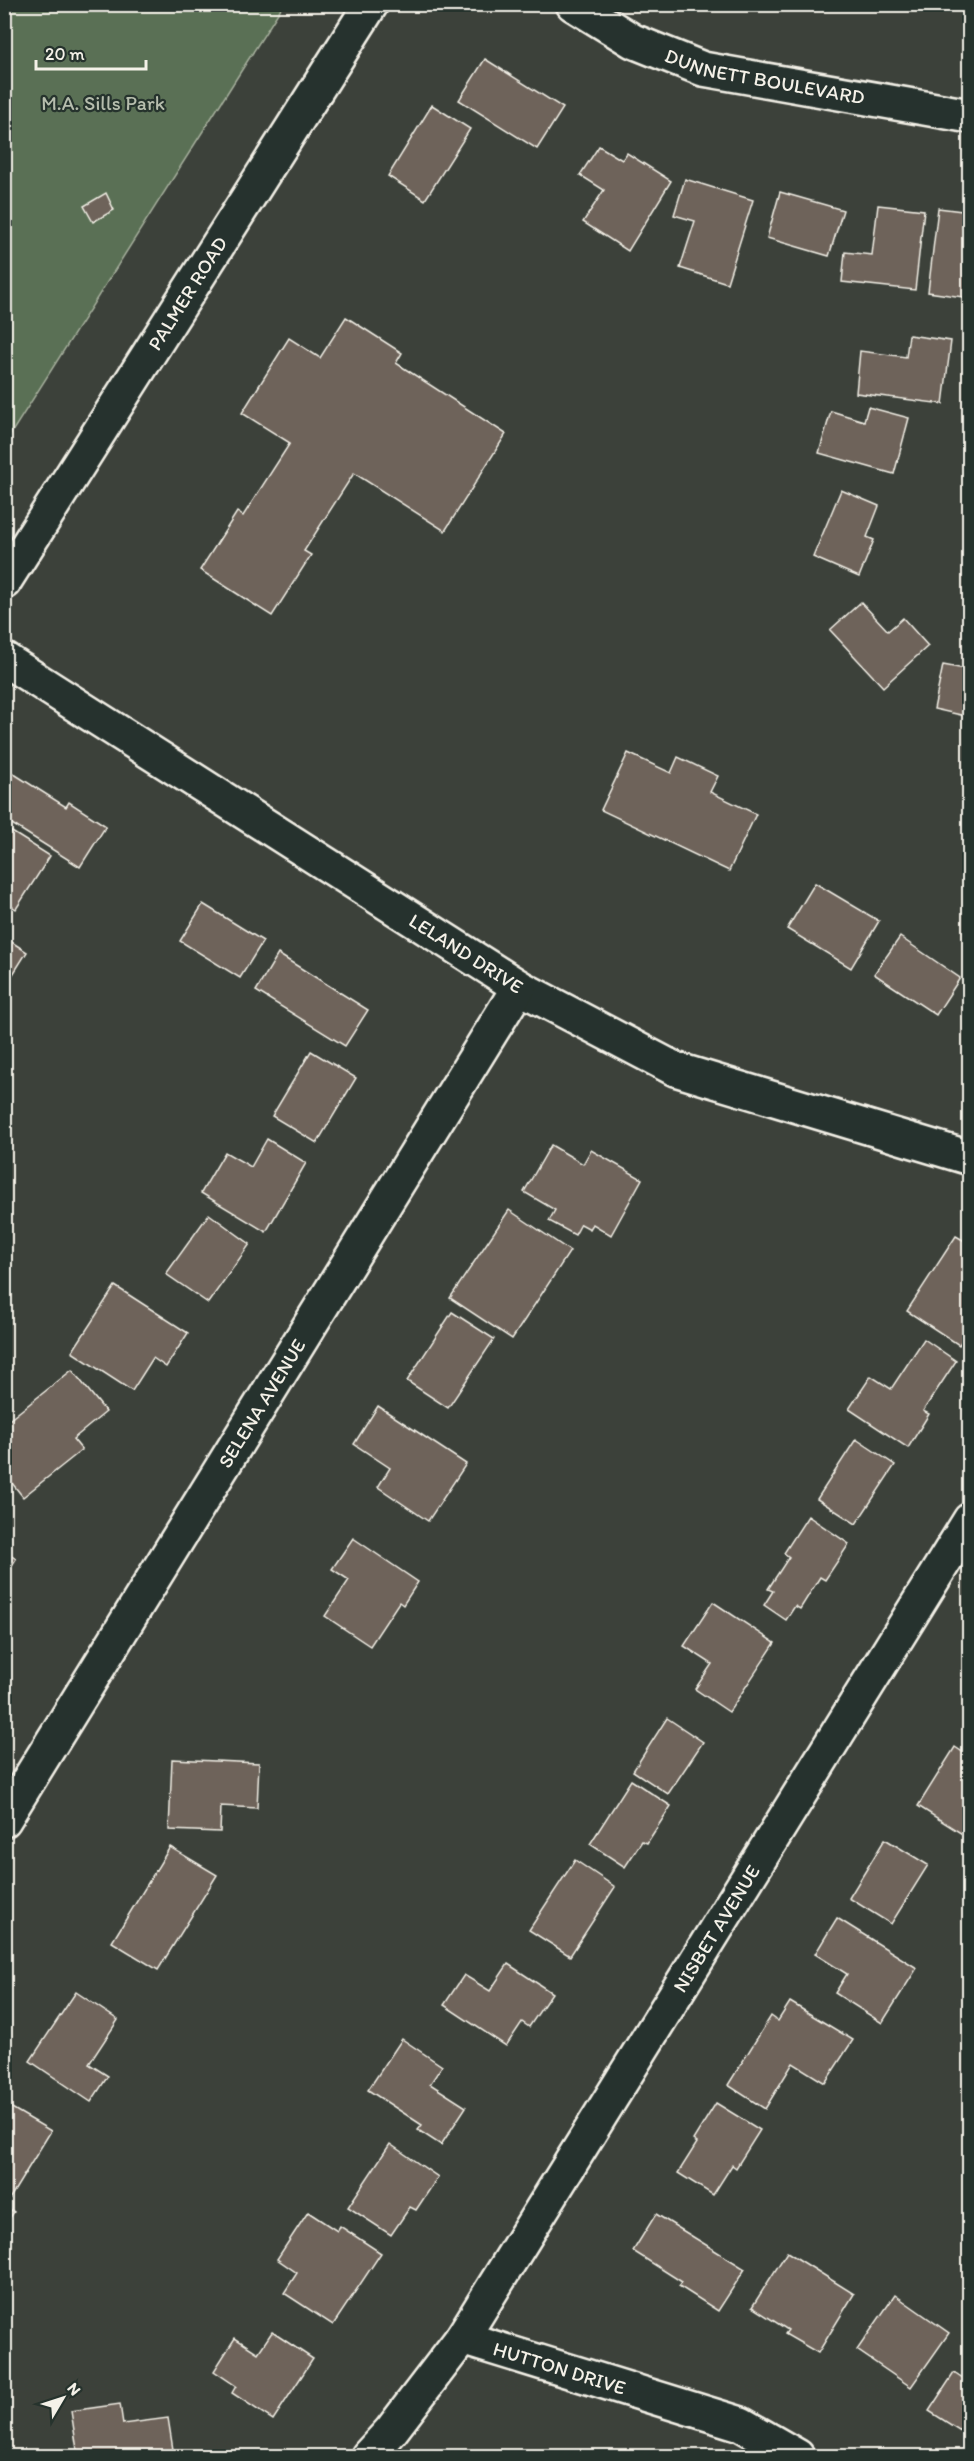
<svg xmlns="http://www.w3.org/2000/svg" width="974" height="2461" font-family="Itim,sans-serif">
  <rect width="100%" height="100%" fill="#3c413a"/>
  <filter id="ink" filterUnits="userSpaceOnUse"><feTurbulence type="fractalNoise" baseFrequency=".0167" numOctaves="2"/><feDisplacementMap in="SourceGraphic" scale="12" xChannelSelector="R" yChannelSelector="G"/><feConvolveMatrix kernelMatrix="1 2 1 2 8 2 1 2 1" color-interpolation-filters="sRGB"/></filter>
  <g filter="url(#ink)">
    <path fill="#5a7054" stroke="#a7b09e" stroke-width="1.5" d="M5 5H283L5 443Z"/>
    <g fill="#6e635a" stroke="#f4f1e8" stroke-width="1.5">
      <path d="M932 4H970V13Z"/>
      <path d="M485 59 563 108 537 149 459 100Z"/>
      <path d="M432 105 470 129 425 200 388 176Z"/>
      <path d="M599 146 622 160 627 153 671 181 628 251 583 222 604 190 580 175Z"/>
      <path d="M685 179 753 200 727 283 680 268 695 221 674 215Z"/>
      <path d="M780 192 843 210 829 256 767 238Z"/>
      <path d="M106 193 114 210 93 222 84 206Z"/>
      <path d="M878 205 924 210 915 290 842 282 845 252 872 255Z"/>
      <path d="M938 208 970 212V298L928 292Z"/>
      <path d="M346 317 402 353 396 363 506 434 445 531 354 473 304 551 311 555 272 616 200 570 237 512 243 516 290 443 242 413 289 338 320 358Z"/>
      <path d="M909 335 951 341 943 404 856 393 860 351 906 357Z"/>
      <path d="M868 407 909 418 894 474 819 453 831 411 864 421Z"/>
      <path d="M841 490 879 506 867 537 874 540 859 577 813 557Z"/>
      <path d="M861 602 888 631 903 618 928 646 883 687 830 630Z"/>
      <path d="M943 665 970 670V717L934 709Z"/>
      <path d="M628 753 671 773 678 757 718 776 710 792 756 814 729 871 601 810Z"/>
      <path d="M11 772 66 807 69 802 106 826 80 867 4 819V783Z"/>
      <path d="M4 827 50 856 16 909 4 901Z"/>
      <path d="M815 883 879 921 851 968 787 929Z"/>
      <path d="M203 904 263 941 240 978 180 941Z"/>
      <path d="M4 937 27 952 5 987H4Z"/>
      <path d="M900 937 960 978 936 1015 874 974Z"/>
      <path d="M278 954 368 1010 345 1046 256 991Z"/>
      <path d="M311 1051 356 1078 317 1143 272 1116Z"/>
      <path d="M267 1139 306 1163 266 1232 201 1193 225 1152 251 1167Z"/>
      <path d="M551 1145 583 1164 591 1150 642 1179 611 1235 593 1224 590 1229 581 1224 575 1235 549 1221 555 1210 524 1192Z"/>
      <path d="M509 1210 570 1251 512 1339 450 1298Z"/>
      <path d="M209 1214 250 1244 208 1303 166 1274Z"/>
      <path d="M956 1236 970 1244V1328L959 1345 907 1311Z"/>
      <path d="M115 1286 188 1333 166 1367 153 1358 132 1391 72 1352Z"/>
      <path d="M452 1312 494 1339 448 1408 407 1381Z"/>
      <path d="M924 1339 956 1361 923 1411 929 1414 908 1448 849 1409 871 1376 891 1389Z"/>
      <path d="M72 1370 106 1412 73 1439 82 1450 23 1497 4 1473V1424Z"/>
      <path d="M378 1406 466 1464 428 1521 378 1487 390 1468 354 1444Z"/>
      <path d="M856 1439 895 1465 856 1524 817 1499Z"/>
      <path d="M808 1516 849 1544 825 1580 820 1577 800 1609 795 1606 786 1620 764 1605 773 1591 768 1589 789 1557 784 1553Z"/>
      <path d="M353 1538 418 1582 403 1605 399 1602 370 1646 325 1616 349 1580 332 1569Z"/>
      <path d="M4 1551 16 1559 4 1578Z"/>
      <path d="M713 1602 775 1643 729 1712 695 1689 712 1664 684 1646Z"/>
      <path d="M667 1718 703 1742 668 1794 633 1771Z"/>
      <path d="M955 1747 970 1757V1839L918 1806Z"/>
      <path d="M172 1759 259 1763 257 1808 221 1806 220 1832 169 1830Z"/>
      <path d="M631 1780 671 1806 647 1843 642 1841 625 1867 590 1844Z"/>
      <path d="M885 1839 928 1865 891 1924 849 1898Z"/>
      <path d="M170 1847 217 1875 158 1970 112 1942Z"/>
      <path d="M575 1860 615 1887 570 1956 529 1930Z"/>
      <path d="M837 1918 917 1968 882 2023 835 1993 847 1974 815 1954Z"/>
      <path d="M508 1964 552 1993 529 2027 522 2022 506 2046 444 2005 464 1975 490 1991Z"/>
      <path d="M76 1992 118 2020 89 2064 108 2076 91 2102 30 2061Z"/>
      <path d="M790 2002 853 2040 825 2083 793 2063 765 2109 728 2085 771 2016 778 2021Z"/>
      <path d="M402 2039 442 2066 430 2084 466 2107 441 2145 418 2130 422 2125 368 2090Z"/>
      <path d="M716 2103 760 2130 736 2168 732 2165 713 2195 678 2173 697 2143 693 2140Z"/>
      <path d="M5 2104 51 2131 5 2206 14 2212 4 2226Z"/>
      <path d="M390 2144 438 2177 416 2210 410 2207 391 2235 348 2207Z"/>
      <path d="M308 2212 337 2231 340 2226 381 2253 333 2325 284 2293 297 2273 277 2259Z"/>
      <path d="M656 2214 745 2269 718 2311 679 2286 682 2282 633 2251Z"/>
      <path d="M787 2252 854 2294 818 2353 785 2334 788 2330 752 2307Z"/>
      <path d="M895 2295 949 2333 911 2387 857 2350Z"/>
      <path d="M272 2332 313 2359 273 2420 232 2393 236 2386 214 2371 235 2338 258 2353Z"/>
      <path d="M954 2373 970 2384V2437L929 2411Z"/>
      <path d="M120 2404 123 2424 168 2418 174 2456H78L71 2411Z"/>
    </g>
    <g fill="none" stroke-linecap="round" stroke-linejoin="round">
      <g stroke="#f4f1e8" stroke-width="38">
        <g id="minor">
          <path id="s1" d="M573 4 633 41 703 69 970 116"/>
          <path id="s2" d="M4 582 371 4"/>
          <path id="s3" d="M4 659 519 987 675 1069 970 1158"/>
          <path id="s4" d="M4 1820 519 987"/>
          <path id="s5" d="M462 2338 741 2424 797 2456"/>
          <path id="s6" d="M368 2456 391 2431 462 2338 970 1520"/>
        </g>
      </g>
      <use href="#minor" stroke="#26332d" stroke-width="33"/>
    </g>
  </g>
  <g text-anchor="middle" dominant-baseline="central" stroke-width="4.5" stroke-linejoin="round" paint-order="stroke">
    <g font-size="20" fill="#f4f1e8" stroke="#26332d">
      <text stroke="none"><textPath href="#s1" startOffset="208">DUNNETT BOULEVARD</textPath></text>
      <text stroke="none"><textPath href="#s2" startOffset="342">PALMER ROAD</textPath></text>
      <text stroke="none"><textPath href="#s3" startOffset="548">LELAND DRIVE</textPath></text>
      <text stroke="none"><textPath href="#s4" startOffset="490">SELENA AVENUE</textPath></text>
      <text stroke="none"><textPath href="#s6" startOffset="633">NISBET AVENUE</textPath></text>
      <text stroke="none"><textPath href="#s5" startOffset="102">HUTTON DRIVE</textPath></text>
    </g>
    <g font-size="20" fill="#b6bdad" stroke="#26332d">
      <text x="103" y="103">M.A. Sills Park</text>
    </g>
  </g>
  <rect width="974" height="2461" fill="none" stroke="#26332d" stroke-width="24"/>
  <rect x="12" y="12" width="950" height="2437" fill="none" stroke="#f4f1e8" stroke-width="2" filter="url(#ink)"/>
  <g transform="translate(63 2398) rotate(51)" stroke="#26332d" stroke-width="4.5" paint-order="stroke">
  <path d="M0-4.5L10 22L0 15L-10 22Z" fill="#f4f1e8"/>
  <text y="-9" font-size="16" font-weight="bold" text-anchor="middle" fill="#f4f1e8">N</text>
  </g>
  <path d="M36 60v9h110v-9" fill="none" stroke="#f4f1e8" stroke-width="3"/>
  <text x="45" y="60" font-size="18" fill="#f4f1e8" stroke="#26332d" stroke-width="4.5" paint-order="stroke">20 m</text>
</svg>
